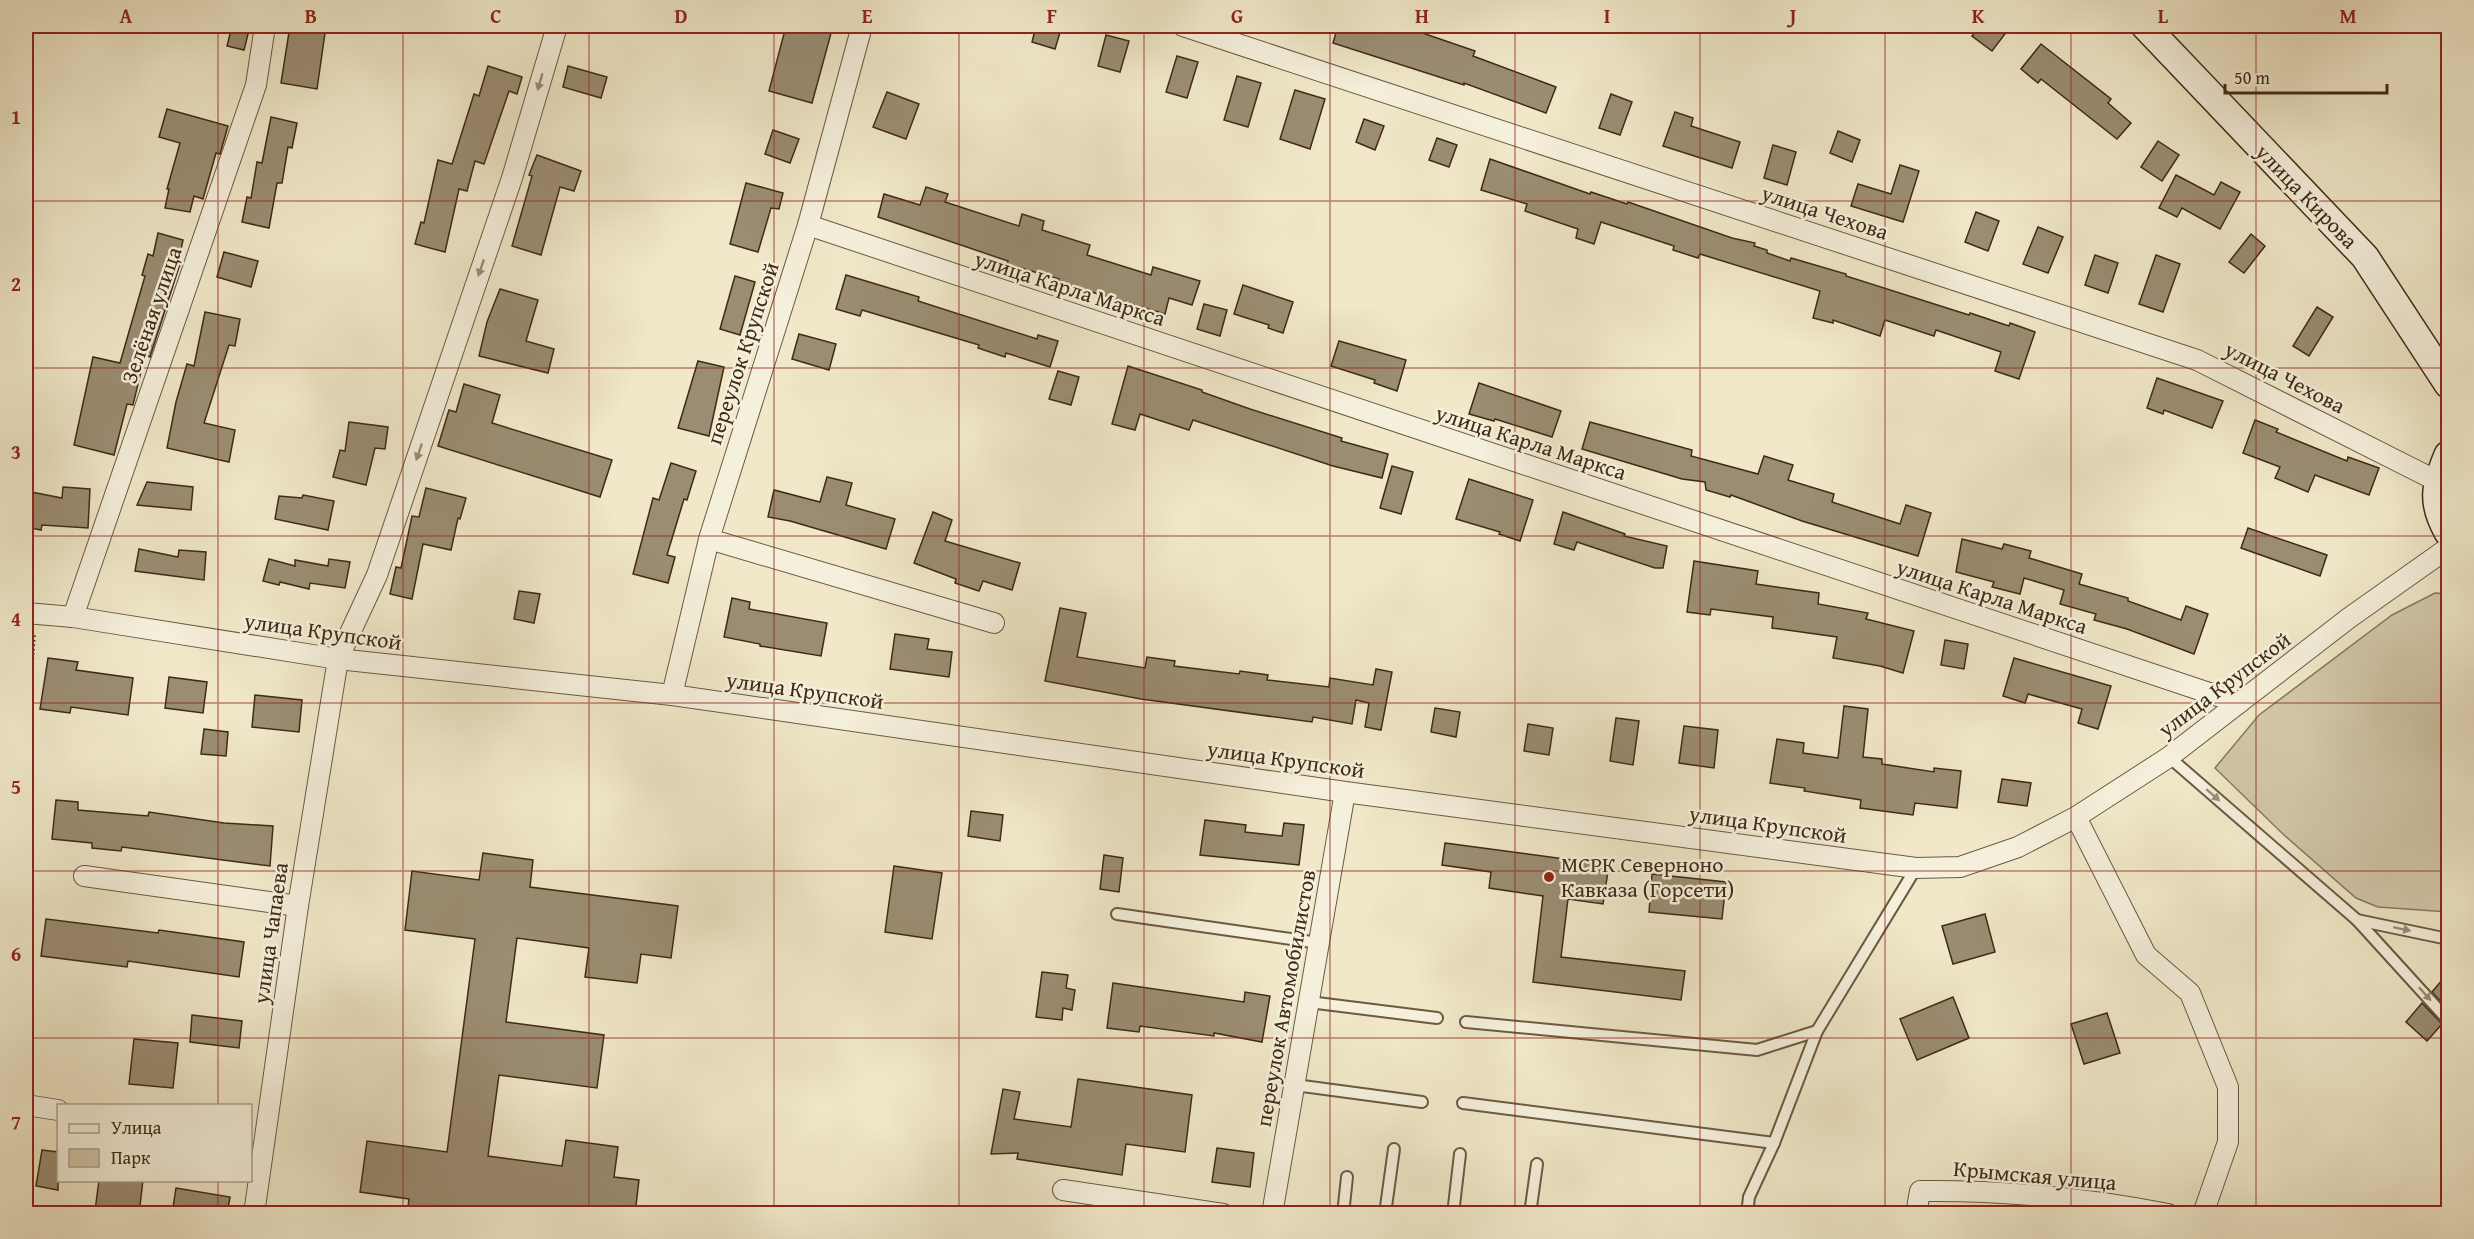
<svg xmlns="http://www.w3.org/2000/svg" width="2474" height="1239" font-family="'Gentium Book Plus',serif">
  <rect width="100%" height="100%" fill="#f0e8c9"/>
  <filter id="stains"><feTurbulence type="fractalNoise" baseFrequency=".00333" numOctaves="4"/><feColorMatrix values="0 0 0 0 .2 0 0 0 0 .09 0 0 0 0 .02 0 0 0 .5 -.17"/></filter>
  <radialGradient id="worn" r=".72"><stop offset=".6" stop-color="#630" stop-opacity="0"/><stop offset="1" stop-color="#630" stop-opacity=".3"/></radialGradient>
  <path fill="#d2c8aa" stroke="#887960" stroke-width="1.5" d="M2435 593 2448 594V912L2378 907 2356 898 2284 835 2215 768 2259 715 2392 615Z"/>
  <g fill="#9b8d73" stroke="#3f2a15" stroke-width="1.5">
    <path d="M232 26H250L244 50 227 46Z"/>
    <path d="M290 26H326L317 89 281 83Z"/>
    <path d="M786 26H833L812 103 769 91Z"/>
    <path d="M1036 26H1062L1055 49 1032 42Z"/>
    <path d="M1338 26H1402L1475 51 1473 56 1556 87 1546 113 1464 83V85L1333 43Z"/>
    <path d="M1980 26H2011L1992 51 1972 36Z"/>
    <path d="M1106 35 1129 41 1120 72 1098 66Z"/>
    <path d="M2041 44 2111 99 2108 103 2131 123 2117 139 2041 79 2038 83 2021 69Z"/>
    <path d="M1177 56 1198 62 1187 98 1166 92Z"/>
    <path d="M488 66 522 77 517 94 509 91 484 164 475 161 467 191 459 189 445 252 415 244 421 222 424 223 438 160 452 164 474 94 479 96Z"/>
    <path d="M568 66 607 77 601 98 563 87Z"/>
    <path d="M1237 76 1261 83 1248 127 1224 120Z"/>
    <path d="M1295 90 1325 99 1310 149 1280 139Z"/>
    <path d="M887 92 919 104 906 139 873 127Z"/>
    <path d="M1611 94 1632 102 1620 135 1599 128Z"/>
    <path d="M167 109 228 126 220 154 216 153 203 199 194 196 190 212 165 208 169 189H167L180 143 159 137Z"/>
    <path d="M1675 112 1693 118 1691 126 1740 142 1732 168 1663 146Z"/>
    <path d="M271 117 297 123 292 148 288 147 282 183H277L269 228 242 222 247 197 251 198 257 162 262 163Z"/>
    <path d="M1364 119 1384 126 1375 150 1356 142Z"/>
    <path d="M773 130 799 139 790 163 765 154Z"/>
    <path d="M1838 131 1860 140 1852 162 1830 153Z"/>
    <path d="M1437 138 1457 145 1449 167 1429 160Z"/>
    <path d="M2158 141 2179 155 2162 181 2141 167Z"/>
    <path d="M1773 145 1796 152 1787 185 1764 178Z"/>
    <path d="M537 155 581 171 574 191 560 187 541 255 512 246 532 176 529 175Z"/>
    <path d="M1490 159 1590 194 1591 192 1627 204 1628 202 1732 238 1755 243 1754 246 1767 250V253L1790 261 1791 258 1846 274V276L1969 315 1970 313 2009 326 2010 323 2035 332 2019 379 1995 371 2001 352 1936 330 1934 336 1885 320 1880 336 1833 320V323L1813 318 1820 291 1700 254 1698 258 1673 250 1674 246 1601 222 1594 244 1576 238 1578 229 1525 211 1527 204 1481 190Z"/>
    <path d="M1900 165 1919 171 1903 222 1851 206 1858 184 1891 194Z"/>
    <path d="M2176 175 2214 195 2221 182 2240 192 2220 229 2182 208 2177 217 2159 208Z"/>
    <path d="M746 183 783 193 779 209 771 208 758 252 730 244Z"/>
    <path d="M926 187 948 194 945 202 1019 226 1022 214 1044 221 1042 230 1090 245 1087 255 1151 275 1153 267 1200 281 1192 305 1169 298 1165 314 1058 282 1059 279 1007 264 1008 261 878 217 884 194 920 205Z"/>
    <path d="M1976 212 1999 221 1988 251 1965 242Z"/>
    <path d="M2038 227 2063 237 2048 273 2023 264Z"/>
    <path d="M158 233 183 240 178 263 180 264 150 357 145 355 133 405 127 404 114 455 74 445 93 357 120 363 145 276 142 275 148 254 153 256Z"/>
    <path d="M2251 234 2265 246 2244 273 2229 262Z"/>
    <path d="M224 252 258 261 251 287 217 277Z"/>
    <path d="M2095 255 2118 263 2108 293 2085 285Z"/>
    <path d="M2156 255 2180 264 2163 312 2139 304Z"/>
    <path d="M846 275 919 297 918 301 1037 339 1038 335 1058 341 1050 367 1006 353 1005 357 978 348 979 345 862 310 860 316 836 309Z"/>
    <path d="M735 276 755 282 740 335 720 329Z"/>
    <path d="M1243 285 1293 302 1283 333 1268 328 1269 325 1234 314Z"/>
    <path d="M500 289 538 300 526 341 554 349 548 373 479 356 487 322Z"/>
    <path d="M1204 304 1227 310 1220 336 1197 329Z"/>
    <path d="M2317 307 2333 317 2309 356 2293 346Z"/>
    <path d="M205 312 240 319 235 346 229 345 204 423 235 430 229 462 167 448 176 402 187 364 194 366Z"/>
    <path d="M799 334 836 344 829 370 792 359Z"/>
    <path d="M1339 341 1406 360 1397 391 1374 383 1375 380 1331 366Z"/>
    <path d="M698 361 724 367 709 436 678 428Z"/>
    <path d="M1128 366 1202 390V392L1250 409 1342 438 1341 441 1388 454 1382 478 1333 466 1193 420 1189 430 1140 414 1135 430 1112 424Z"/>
    <path d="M1058 371 1079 377 1071 405 1049 399Z"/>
    <path d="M2157 378 2223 401 2212 428 2164 410 2163 414 2147 408Z"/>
    <path d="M1479 383 1561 411 1552 437 1495 419 1494 421 1469 414Z"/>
    <path d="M464 384 500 395 492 423 612 460 600 497 438 446 449 410 456 412Z"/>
    <path d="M2255 420 2278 429 2276 432 2347 461 2348 457 2379 468 2369 495 2315 475 2308 492 2275 478 2280 467 2243 453Z"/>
    <path d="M349 422 388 427 385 449 375 448 366 485 333 477 340 450 345 451Z"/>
    <path d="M1590 422 1692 450 1691 456 1758 474 1764 456 1793 465 1788 480 1834 494 1832 502 1900 524 1906 505 1931 513 1918 556 1802 521 1731 495 1730 497 1706 490 1705 482 1682 479 1582 449Z"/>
    <path d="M671 463 696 471 687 500 684 499 667 555 675 557 668 583 633 574 653 498 659 500Z"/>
    <path d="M1392 466 1413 472 1401 514 1380 508Z"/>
    <path d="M827 477 852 483 846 505 895 519 886 549 790 521 768 517 774 490 820 502Z"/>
    <path d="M1469 479 1533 500 1520 541 1499 534 1500 532 1456 519Z"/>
    <path d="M147 482 193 487 191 510 137 505Z"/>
    <path d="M63 487 90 489 88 528 42 525 41 530 26 527V491L62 498Z"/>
    <path d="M426 488 466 498 460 519 458 518 451 550 423 544 412 599 390 594 396 567 401 568 412 516 419 517Z"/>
    <path d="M303 495 334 501 328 530 275 519 279 496 302 498Z"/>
    <path d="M933 512 952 520 945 541 1020 563 1012 590 983 581 979 591 955 583 956 579 914 563Z"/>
    <path d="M1563 512 1625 534 1624 536 1667 546 1663 568H1655L1577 542 1574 550 1554 544Z"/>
    <path d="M2248 528 2327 555 2320 576 2241 548Z"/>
    <path d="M1962 539 2002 549 2004 544 2031 551 2029 558 2082 574 2079 584 2128 598V601L2181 620 2186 606 2208 614 2194 654 2127 629 2094 620 2096 614 2060 604 2064 590 2024 578 2020 594 1992 587 1994 582 1956 572Z"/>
    <path d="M139 549 178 557 179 550 206 552 204 580 135 571Z"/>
    <path d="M269 559 295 566V560L328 566 329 559 350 562 345 588 310 583 309 589 280 582 279 585 263 581Z"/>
    <path d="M1694 561 1758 571 1756 584 1819 593 1818 604 1868 613 1866 619 1914 631 1903 673 1880 666 1833 658 1837 637 1772 628 1773 617 1711 609 1710 615 1687 612Z"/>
    <path d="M519 591 540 594 534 623 514 619Z"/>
    <path d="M732 598 750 602 749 609 827 623 821 656 760 646V644L724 637Z"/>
    <path d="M1060 608 1086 613 1077 657 1145 668 1147 657 1175 661 1174 666 1239 674 1240 671 1268 675 1267 680 1329 687 1330 678 1373 685 1376 669 1392 672 1381 730 1365 727 1369 703 1356 700 1352 724 1313 717 1312 722 1141 699 1045 681Z"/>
    <path d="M895 634 929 639 927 649 952 652 949 677 890 669Z"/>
    <path d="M1945 640 1968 644 1964 669 1941 665Z"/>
    <path d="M48 658 78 662 76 670 133 678 128 715 71 707 70 713 40 709Z"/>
    <path d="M2014 658 2111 686 2098 729 2078 723 2082 709 2028 694 2025 703 2003 696Z"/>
    <path d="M169 677 207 682 203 713 165 708Z"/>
    <path d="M255 695 302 700 299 732 252 727Z"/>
    <path d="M1844 706 1868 709 1863 757 1882 759V764L1934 772V768L1961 771 1957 808 1915 803 1913 815 1860 808 1861 800 1804 791 1805 788 1770 783 1777 739 1804 743 1803 753 1838 758Z"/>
    <path d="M1435 708 1460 712 1456 737 1431 732Z"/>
    <path d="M1616 718 1639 721 1633 765 1610 761Z"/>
    <path d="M1528 724 1553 728 1549 755 1524 751Z"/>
    <path d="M1684 726 1718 730 1714 768 1679 763Z"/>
    <path d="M204 729 228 732 226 756 201 754Z"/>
    <path d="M2002 779 2031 783 2027 806 1998 802Z"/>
    <path d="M56 800 78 802V810L148 816 149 812 224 823 273 826 270 866 122 847 121 851 92 848V843L52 839Z"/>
    <path d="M971 811 1003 815 1000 841 968 836Z"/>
    <path d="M1205 820 1246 825 1245 832 1282 836 1284 823 1304 825 1299 865 1200 855Z"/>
    <path d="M1445 843 1609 865 1603 904 1568 899 1561 957 1685 971 1681 1000 1533 982 1543 896 1489 888 1491 872 1442 865Z"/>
    <path d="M483 853 533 860 530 887 678 906 671 958 641 954 637 983 585 977 589 948 517 938 506 1022 604 1035 597 1088 499 1075 488 1156 562 1166 566 1140 618 1147 614 1177 639 1180 635 1214H498L469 1210 468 1214H407L409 1199 360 1192 367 1141 447 1152 475 939 405 930 412 871 479 880Z"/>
    <path d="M1104 855 1123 858 1119 892 1100 889Z"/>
    <path d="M894 866 942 873 932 939 885 932Z"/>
    <path d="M1652 874 1726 882 1722 919 1649 912Z"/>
    <path d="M1985 914 1995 952 1953 964 1942 926Z"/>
    <path d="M46 919 158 933 159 930 244 942 239 977 128 961 127 967 41 956Z"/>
    <path d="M1042 972 1068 975 1066 988 1075 990 1072 1010 1063 1008 1062 1020 1036 1017Z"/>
    <path d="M2448 973V1009L2432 992Z"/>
    <path d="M1113 983 1244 1002 1245 992 1270 996 1262 1042 1214 1033V1036L1140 1026 1139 1032 1107 1028Z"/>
    <path d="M1953 997 1969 1038 1917 1060 1900 1019Z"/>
    <path d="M2422 1003 2442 1024 2427 1041 2406 1022Z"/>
    <path d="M2107 1013 2120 1053 2084 1064 2071 1024Z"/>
    <path d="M192 1015 242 1021 239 1048 190 1042Z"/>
    <path d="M134 1039 178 1043 173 1088 129 1084Z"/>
    <path d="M1078 1079 1192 1095 1185 1152 1126 1144 1122 1175 1017 1159 1018 1153 991 1154 1003 1089 1020 1092 1014 1119 1071 1127Z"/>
    <path d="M1217 1148 1254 1153 1250 1187 1212 1182Z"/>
    <path d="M42 1150 58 1152V1190L36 1186Z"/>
    <path d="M99 1180H143L139 1214 95 1211Z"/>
    <path d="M176 1188 230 1197 227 1214H172Z"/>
  </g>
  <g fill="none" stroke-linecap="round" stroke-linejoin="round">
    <g stroke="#6b5a42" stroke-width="14">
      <g id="service">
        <path d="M2169 757 2357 920 2448 939"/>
        <path d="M1117 914 1319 943"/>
        <path d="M2357 920 2448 1020"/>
        <path d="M1309 1002 1437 1018"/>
        <path d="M1466 1022 1757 1050 1817 1031"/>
        <path d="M1295 1085 1422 1102"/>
        <path d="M1463 1103 1774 1143"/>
        <path d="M1343 1214 1347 1177"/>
        <path d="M1385 1214 1394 1149"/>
        <path d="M1453 1214 1460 1154"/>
        <path d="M1530 1214 1537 1164"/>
        <path d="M1747 1214 1749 1197 1774 1143 1817 1031 1916 868"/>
      </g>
    </g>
    <g stroke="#6b5a42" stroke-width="22">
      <g id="minor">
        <path d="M1183 26 2197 360 2437 481"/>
        <path d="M808 225 2239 703"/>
        <path d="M709 539 994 623"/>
        <path d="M26 613 73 617 338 659 672 695 1345 792 1916 868 1960 867 2018 847 2076 817 2169 757 2349 618 2448 548"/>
        <path d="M73 617 256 85 265 26"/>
        <path d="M672 695 709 539 808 225 862 26"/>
        <path d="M2076 817 2146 955 2190 993 2228 1087V1142L2203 1214"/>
        <path d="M84 876 298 906"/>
        <path d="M26 1105 58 1110"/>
        <path d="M1063 1190 1223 1214"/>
        <path d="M254 1214 298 906 338 659 377 575 512 178 557 26"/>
        <path d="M1272 1214 1345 792"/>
        <path d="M1916 1214 1920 1191C2002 1190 2086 1198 2168 1214"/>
      </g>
    </g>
    <g stroke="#3f2a15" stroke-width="30">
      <g id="secondary">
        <path d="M2145 26 2365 257 2448 384"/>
        <path d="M2448 455C2435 486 2431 502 2448 532"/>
      </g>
    </g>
    <path stroke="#3f2a15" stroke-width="4" stroke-dasharray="1.5 3" stroke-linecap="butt" d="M26 749 34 633"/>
    <use href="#service" stroke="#f5f0dc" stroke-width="10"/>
    <use href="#minor" stroke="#f5f0dc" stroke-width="20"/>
    <use href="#secondary" stroke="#f5f0dc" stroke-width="27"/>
  </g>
  <defs><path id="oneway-solid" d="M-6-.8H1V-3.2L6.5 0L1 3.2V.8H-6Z" transform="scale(1.5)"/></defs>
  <g fill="#9a8d78">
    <use href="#oneway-solid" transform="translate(540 82) rotate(106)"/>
    <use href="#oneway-solid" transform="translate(481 268) rotate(109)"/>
    <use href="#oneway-solid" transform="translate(419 452) rotate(109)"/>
    <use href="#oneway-solid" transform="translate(2213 795) rotate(41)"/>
    <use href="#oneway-solid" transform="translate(2402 929) rotate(12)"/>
    <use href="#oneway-solid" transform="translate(2425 994) rotate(48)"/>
  </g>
  <path fill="none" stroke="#8f2418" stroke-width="1.5" stroke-opacity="0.55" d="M218 26V1106M403 26V1214M589 26V1214M774 26V1214M959 26V1214M1144 26V1214M1330 26V1214M1515 26V1214M1700 26V1214M1885 26V1214M2071 26V1214M2256 26V1214M26 201H2448M26 368H2448M26 536H2448M26 703H2448M26 871H2448M26 1038H2448M218 1180V1214"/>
  <circle fill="#8f2418" stroke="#f5f0dc" stroke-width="2" cx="1549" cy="877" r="6"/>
  <g text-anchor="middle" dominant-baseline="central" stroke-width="5" stroke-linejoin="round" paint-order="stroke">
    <g font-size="22" fill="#3f2a15" stroke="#f5f0dc">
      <text transform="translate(2307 196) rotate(46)">улица Кирова</text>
      <text transform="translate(1825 212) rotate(18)">улица Чехова</text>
      <text transform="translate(1070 288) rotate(18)">улица Карла Маркса</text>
      <text transform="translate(151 315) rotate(-71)">Зелёная улица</text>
      <text transform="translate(742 353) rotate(-72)">переулок Крупской</text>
      <text transform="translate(2285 377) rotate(27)">улица Чехова</text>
      <text transform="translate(1531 442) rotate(18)">улица Карла Маркса</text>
      <text transform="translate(1992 596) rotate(18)">улица Карла Маркса</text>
      <text transform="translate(323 631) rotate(8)">улица Крупской</text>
      <text transform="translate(2224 684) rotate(-37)">улица Крупской</text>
      <text transform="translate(805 690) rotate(8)">улица Крупской</text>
      <text transform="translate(1286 759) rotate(8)">улица Крупской</text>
      <text transform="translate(1768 824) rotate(8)">улица Крупской</text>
      <text transform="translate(270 933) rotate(-82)">улица Чапаева</text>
      <text transform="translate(1285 998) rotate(-80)">переулок Автомобилистов</text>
      <text transform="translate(2035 1175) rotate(5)">Крымская улица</text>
    </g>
    <g font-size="22" fill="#3f2a15" stroke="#f5f0dc" text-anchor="start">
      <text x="1561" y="864">МСРК Северноно<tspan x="1561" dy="25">Кавказа (Горсети)</tspan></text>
    </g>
  </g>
  <rect width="2474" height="1239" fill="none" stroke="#f0e8c9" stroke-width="66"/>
  <rect x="57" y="1104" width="195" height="78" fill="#f5f0dc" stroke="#aca18c" stroke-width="1.5"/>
  <rect x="69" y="1124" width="30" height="9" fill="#f5f0dc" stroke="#aca18c" stroke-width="1.5"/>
  <text x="111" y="1134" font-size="18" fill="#3f2a15">Улица</text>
  <rect x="69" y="1149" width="30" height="18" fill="#d2c8aa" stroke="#aca18c" stroke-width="1.5"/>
  <text x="111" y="1164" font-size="18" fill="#3f2a15">Парк</text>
  <path d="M2225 84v9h162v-9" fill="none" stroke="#3f2a15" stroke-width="3"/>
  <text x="2234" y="84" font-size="18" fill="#3f2a15" stroke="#f5f0dc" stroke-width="4.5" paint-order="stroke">50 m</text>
  <rect x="33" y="33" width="2408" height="1173" fill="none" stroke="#8f2418" stroke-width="2"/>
  <g font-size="20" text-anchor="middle" font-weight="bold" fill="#8f2418">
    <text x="126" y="23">A</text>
    <text x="311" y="23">B</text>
    <text x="496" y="23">C</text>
    <text x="681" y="23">D</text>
    <text x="867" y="23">E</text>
    <text x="1052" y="23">F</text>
    <text x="1237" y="23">G</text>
    <text x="1422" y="23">H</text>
    <text x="1607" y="23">I</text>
    <text x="1793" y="23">J</text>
    <text x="1978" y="23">K</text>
    <text x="2163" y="23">L</text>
    <text x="2348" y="23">M</text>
    <text x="16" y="124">1</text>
    <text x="16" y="291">2</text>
    <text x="16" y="459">3</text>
    <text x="16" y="626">4</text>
    <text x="16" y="794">5</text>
    <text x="16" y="961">6</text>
    <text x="16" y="1129">7</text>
  </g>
  <rect width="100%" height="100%" filter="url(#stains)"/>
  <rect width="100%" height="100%" fill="url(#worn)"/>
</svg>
